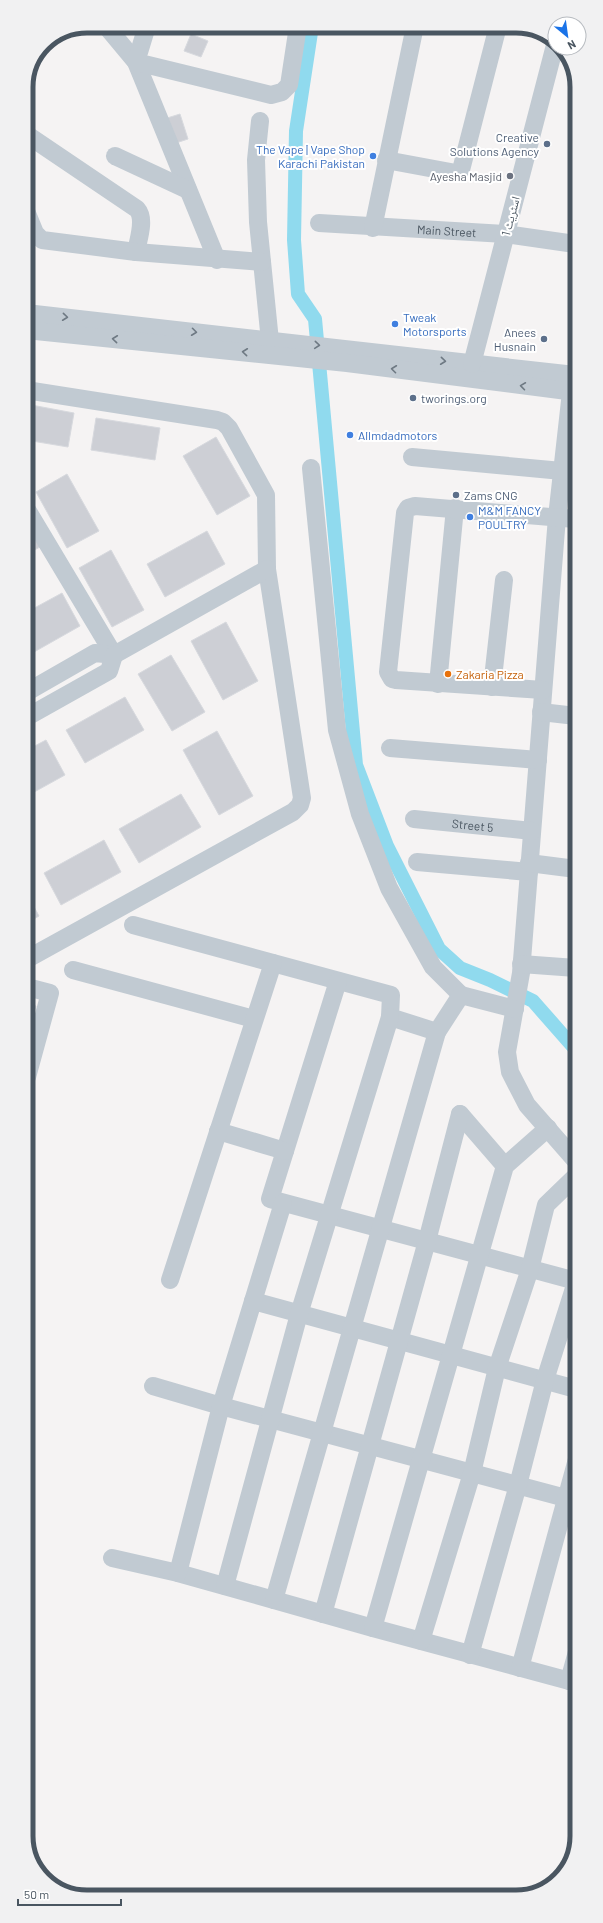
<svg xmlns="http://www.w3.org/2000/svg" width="603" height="1923" font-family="Barlow,'Noto Naskh Arabic',sans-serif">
  <rect width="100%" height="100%" fill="#f5f3f3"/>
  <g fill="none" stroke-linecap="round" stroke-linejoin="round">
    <path stroke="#90daee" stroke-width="14" d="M312 26 296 131 294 240 298 294 315 319 356 765 387 846 439 949 460 968 490 980 533 1001 576 1050"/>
  </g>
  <g fill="#cdcfd5" stroke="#d7d9de">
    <path d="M191 34 208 41 201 57 184 51Z"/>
    <path d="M180 114 188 139 173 144 164 119Z"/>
    <path d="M26 404 74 413 68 447 26 440Z"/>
    <path d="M96 418 160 428 155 460 91 450Z"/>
    <path d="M216 437 250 496 217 515 183 456Z"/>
    <path d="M67 474 99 531 67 548 36 492Z"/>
    <path d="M27 523 40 547 27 554Z"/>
    <path d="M207 531 225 564 165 597 147 564Z"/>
    <path d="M111 550 144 610 112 627 79 568Z"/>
    <path d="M62 593 80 626 27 656V612Z"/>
    <path d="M226 622 258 681 223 700 191 641Z"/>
    <path d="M171 655 205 712 172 731 138 674Z"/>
    <path d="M125 697 144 730 85 763 66 730Z"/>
    <path d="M217 731 253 796 219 815 183 750Z"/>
    <path d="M46 740 65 775 27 796V750Z"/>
    <path d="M181 794 201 827 139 863 119 829Z"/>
    <path d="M104 840 121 872 61 905 44 873Z"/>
    <path d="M27 894 39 916 27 923Z"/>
    <path d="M27 1004 36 1006 27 1034Z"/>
  </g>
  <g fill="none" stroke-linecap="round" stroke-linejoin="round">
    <g stroke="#c1cad2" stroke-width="18">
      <path d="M106 26 136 62 217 260"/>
      <path d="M147 26 136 62 271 95 282 92 289 85 298 26"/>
      <path d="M260 121 256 160 258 222 270 341"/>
      <path d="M26 134 137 209C146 219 138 240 136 252"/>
      <path d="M115 156 188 190"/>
      <path d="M386 160 456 173 461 170 498 26"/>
      <path d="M26 211 35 233 42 240 136 252 262 262"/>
      <path id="s1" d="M319 223 505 234 575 244"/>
      <path d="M373 228 415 26"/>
      <path d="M26 313 575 375"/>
      <path d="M26 330 347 363 575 392"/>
      <path d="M472 364 555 45"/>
      <path d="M26 390 217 420 223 422 229 428 266 495 267 569 302 798 300 805 293 812 27 959"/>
      <path d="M571 392 557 517 521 973 507 1052 510 1072 527 1105 576 1161"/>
      <path d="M412 457 562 471"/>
      <path d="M311 468 337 730 360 814 389 888 433 967 461 995"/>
      <path d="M26 508 114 655"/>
      <path d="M438 684 455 508"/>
      <path d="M492 687 504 580"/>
      <path d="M543 690 396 680 392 679 388 672 405 513 408 508 415 506 575 519"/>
      <path d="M27 692 95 653 114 655 267 569"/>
      <path d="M541 712 576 716"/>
      <path d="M27 717 109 671 114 655"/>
      <path d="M390 748 538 760"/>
      <path id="s2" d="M414 819 532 831"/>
      <path d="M417 862 529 872"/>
      <path d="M529 863 576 869"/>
      <path d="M133 925 391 995 390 1017 437 1032 461 995 515 1009"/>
      <path d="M521 964 576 968"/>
      <path d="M73 970 254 1019"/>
      <path d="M338 981 270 1199 576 1281"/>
      <path d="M27 987 50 993 27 1077"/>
      <path d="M460 1114 505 1166"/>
      <path d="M218 1131 285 1151"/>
      <path d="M170 1280 273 963"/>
      <path d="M253 1301 576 1389"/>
      <path d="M153 1386 221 1406 577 1501"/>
      <path d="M112 1558 178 1573 373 1628 577 1683"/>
      <path d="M178 1573 221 1406 283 1203"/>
      <path d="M225 1586 299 1314 390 1017"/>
      <path d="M274 1600 437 1032"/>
      <path d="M323 1614 427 1241 460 1114"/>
      <path d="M373 1628 505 1166 548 1128"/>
      <path d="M421 1641 472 1473 497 1368 530 1269 546 1205 576 1176"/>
      <path d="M470 1655 518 1485 545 1380 576 1282"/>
      <path d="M520 1668 577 1459"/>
      <path d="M569 1681 577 1652"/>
    </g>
  </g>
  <defs><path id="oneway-chevron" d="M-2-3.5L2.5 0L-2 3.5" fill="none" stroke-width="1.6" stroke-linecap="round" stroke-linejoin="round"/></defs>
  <g stroke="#6e7983">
    <use href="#oneway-chevron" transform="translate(65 317) rotate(6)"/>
    <use href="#oneway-chevron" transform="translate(194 332) rotate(7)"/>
    <use href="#oneway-chevron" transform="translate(115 339) rotate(-174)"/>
    <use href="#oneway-chevron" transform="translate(317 345) rotate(5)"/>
    <use href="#oneway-chevron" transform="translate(245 352) rotate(-174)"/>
    <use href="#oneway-chevron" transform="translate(443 361) rotate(6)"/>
    <use href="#oneway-chevron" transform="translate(394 369) rotate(-173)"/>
    <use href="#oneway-chevron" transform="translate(523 386) rotate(-172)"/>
  </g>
  <g fill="#5c6f8a" stroke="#fff" stroke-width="1.5">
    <circle cx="547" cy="144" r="4"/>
    <circle cx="544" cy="339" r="4"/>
    <circle cx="413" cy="398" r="4"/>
    <circle cx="456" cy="495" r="4"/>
  </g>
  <g fill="#3f7fe0" stroke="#fff" stroke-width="1.5">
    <circle cx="373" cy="156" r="4"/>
    <circle cx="395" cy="324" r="4"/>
    <circle cx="350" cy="435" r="4"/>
    <circle cx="470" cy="517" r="4"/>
  </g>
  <circle fill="#6b7280" stroke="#fff" stroke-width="1.5" cx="510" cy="176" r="4"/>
  <circle fill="#e8710a" stroke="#fff" stroke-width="1.5" cx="448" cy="674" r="4"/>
  <g text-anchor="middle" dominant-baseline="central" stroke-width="4" stroke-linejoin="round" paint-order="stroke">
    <g font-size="12" fill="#4e5e75" stroke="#fff" text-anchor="end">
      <text x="539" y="137">Creative<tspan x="539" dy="14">Solutions Agency</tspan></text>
      <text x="536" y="332">Anees<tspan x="536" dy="14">Husnain</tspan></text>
      <text x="421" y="398" text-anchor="start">tworings.org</text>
      <text x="464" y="495" text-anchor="start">Zams CNG</text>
    </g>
    <g font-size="12" fill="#366cbe" stroke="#fff" text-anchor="start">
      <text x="365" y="149" text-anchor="end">The Vape | Vape Shop<tspan x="365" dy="14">Karachi Pakistan</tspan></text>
      <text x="403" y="317">Tweak<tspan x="403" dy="14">Motorsports</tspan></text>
      <text x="358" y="435">AlImdadmotors</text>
      <text x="478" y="510">M&amp;M FANCY<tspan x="478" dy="14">POULTRY</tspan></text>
    </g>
    <g font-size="12" fill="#5b616d" stroke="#fff" text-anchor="end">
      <text x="502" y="176">Ayesha Masjid</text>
    </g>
    <g font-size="12" fill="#4a5661" stroke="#fff">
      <text transform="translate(510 216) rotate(-75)">اسٹریٹ 1</text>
      <text stroke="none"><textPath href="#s1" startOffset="128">Main Street</textPath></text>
      <text stroke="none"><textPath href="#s2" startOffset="59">Street 5</textPath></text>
    </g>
    <g font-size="12" fill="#c56008" stroke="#fff" text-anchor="start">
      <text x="456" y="674">Zakaria Pizza</text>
    </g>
  </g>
  <path d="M0 0H603V1923H0ZM87 33H516A54 54 0 0 1 570 87V1836A54 54 0 0 1 516 1890H87A54 54 0 0 1 33 1836V87A54 54 0 0 1 87 33Z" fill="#f1f1f2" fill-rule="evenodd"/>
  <path fill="none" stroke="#4a5661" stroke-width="5" d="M87 33H516A54 54 0 0 1 570 87V1836A54 54 0 0 1 516 1890H87A54 54 0 0 1 33 1836V87A54 54 0 0 1 87 33Z"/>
  <g transform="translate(567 36) rotate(151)"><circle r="19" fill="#ffffff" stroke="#b7bbc0"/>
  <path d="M0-3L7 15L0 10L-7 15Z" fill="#1a73e8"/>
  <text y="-6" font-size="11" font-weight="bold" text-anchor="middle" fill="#4a5661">N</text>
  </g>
  <path d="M18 1899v6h103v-6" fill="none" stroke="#4a5661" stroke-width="2"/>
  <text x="24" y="1899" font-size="12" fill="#4a5661" stroke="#ffffff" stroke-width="3" paint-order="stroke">50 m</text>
</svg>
